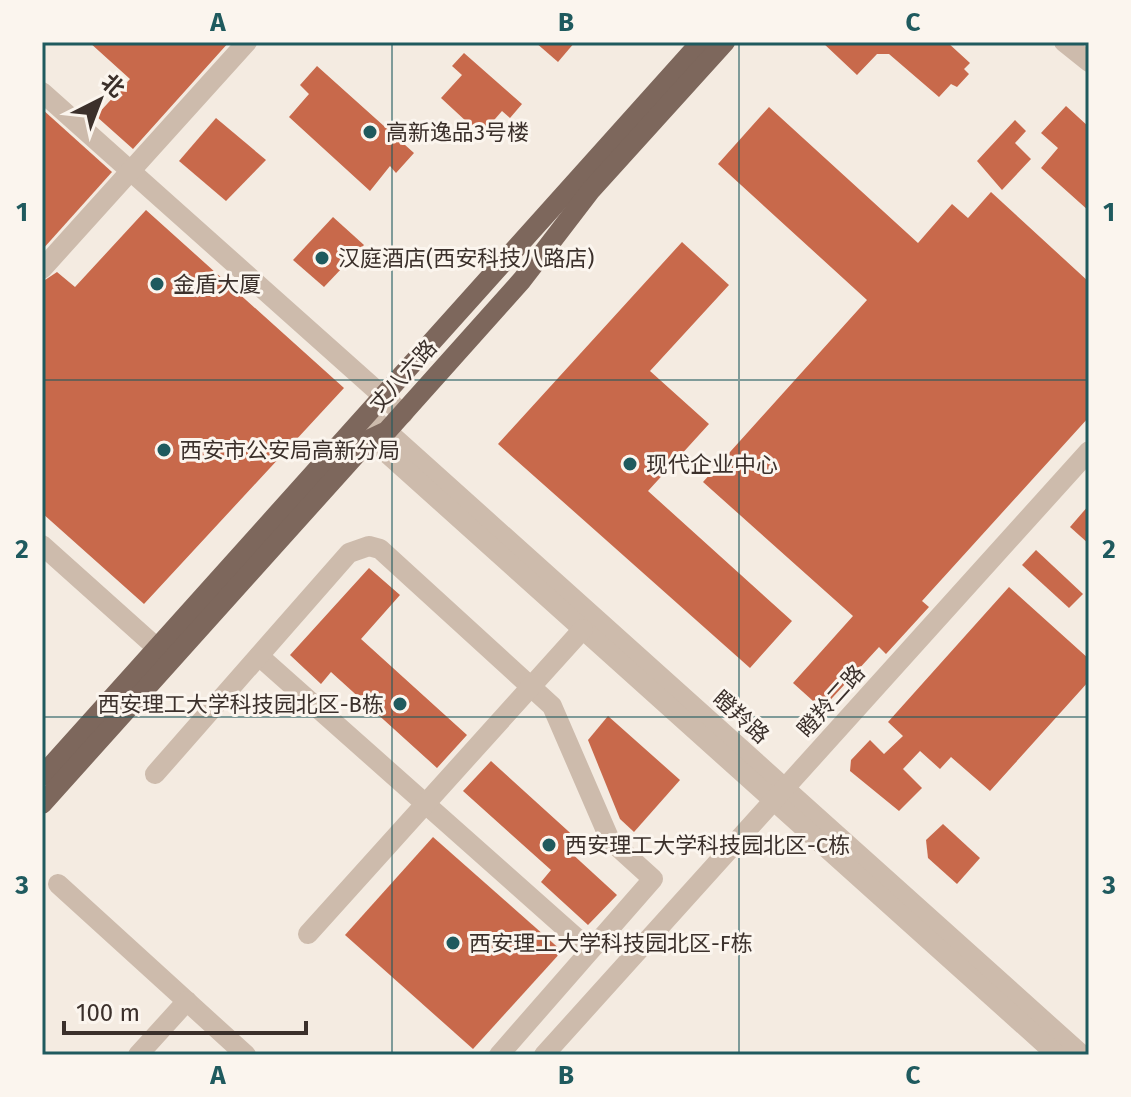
<svg xmlns="http://www.w3.org/2000/svg" width="1131" height="1097" font-family="'Fira Sans','Noto Sans SC',sans-serif">
  <rect width="100%" height="100%" fill="#f4ebe1"/>
  <g fill="#c8694b">
    <path d="M89 42H229L133 149 96 116 130 79Z"/>
    <path d="M535 42H575L558 62Z"/>
    <path d="M822 42H947L970 63 964 69 969 74 957 87 951 84 939 97 889 54H877L857 75Z"/>
    <path d="M464 53 522 104 510 118 502 111 481 135 441 98 462 75 452 66Z"/>
    <path d="M317 66 414 153 396 173 390 166 370 191 289 117 309 94 300 85Z"/>
    <path d="M1066 106 1089 127V211L1041 168 1058 148 1041 133Z"/>
    <path d="M769 107 918 243 952 204 968 218 991 192 1089 282V417L922 601 929 607 886 654 879 647 822 709 793 683 853 616 703 482 867 300 718 164Z"/>
    <path d="M42 109 112 172 42 250Z"/>
    <path d="M216 118 266 160 226 201 179 161Z"/>
    <path d="M1015 120 1026 131 1015 143 1031 159 1002 190 977 161Z"/>
    <path d="M146 210 344 388 144 604 42 513V282L57 272 75 287Z"/>
    <path d="M333 217 364 245 324 287 293 260Z"/>
    <path d="M682 242 729 285 650 371 709 424 648 491 792 621 750 668 498 444Z"/>
    <path d="M1089 505V544L1070 527Z"/>
    <path d="M1036 550 1083 594 1069 608 1022 565Z"/>
    <path d="M369 568 400 595 361 639 467 735 437 768 331 672 321 684 290 655Z"/>
    <path d="M1009 587 1089 659V681L990 791 951 757 940 769 920 751 903 769 922 788 899 811 850 771 851 760 870 740 884 754 903 736 888 722Z"/>
    <path d="M608 716 680 780 634 832 620 819 588 740Z"/>
    <path d="M491 761 578 840 569 851 617 895 588 925 541 882 551 870 463 791Z"/>
    <path d="M943 824 980 858 957 884 928 858 926 840Z"/>
    <path d="M433 837 562 951 473 1049 345 935Z"/>
  </g>
  <g fill="none" stroke-linecap="round" stroke-linejoin="round">
    <g stroke="#cdbbac" stroke-width="20">
      <path d="M1064 42 1089 62"/>
      <path d="M42 92 403 414"/>
      <path d="M42 269 247 42"/>
      <path d="M369 415 1082 1055"/>
      <path d="M361 430 1057 1055"/>
      <path d="M42 545 157 648"/>
      <path d="M259 656 590 950"/>
      <path d="M155 774 349 553 369 546 380 549 552 706 610 840 653 879 499 1055"/>
      <path d="M58 884 246 1055"/>
      <path d="M308 934 583 629"/>
      <path d="M138 1055 187 1001"/>
      <path d="M544 1055 1089 451"/>
    </g>
    <g stroke="#7d675c" stroke-width="20">
      <path d="M42 776 701 42"/>
      <path d="M42 804 370 439 387 431 522 280 591 190 725 42"/>
    </g>
  </g>
  <path fill="none" stroke="#1f5a5e" stroke-width="2" stroke-opacity="0.55" d="M392 42V1055M739 42V1055M42 380H1089M42 717H1089"/>
  <g fill="#1f5a5e" stroke="#fbf5ee" stroke-width="3">
    <circle cx="370" cy="132" r="8"/>
    <circle cx="322" cy="258" r="8"/>
    <circle cx="157" cy="284" r="8"/>
    <circle cx="164" cy="450" r="8"/>
    <circle cx="630" cy="464" r="8"/>
    <circle cx="400" cy="704" r="8"/>
    <circle cx="549" cy="845" r="8"/>
    <circle cx="453" cy="943" r="8"/>
  </g>
  <g text-anchor="middle" dominant-baseline="central" stroke-width="6" stroke-linejoin="round" paint-order="stroke">
    <g font-size="22" fill="#3b302b" stroke="#fbf5ee" text-anchor="start">
      <text x="386" y="132">高新逸品3号楼</text>
      <text x="338" y="258">汉庭酒店(西安科技八路店)</text>
      <text x="173" y="284">金盾大厦</text>
      <text x="180" y="450">西安市公安局高新分局</text>
      <text x="646" y="464">现代企业中心</text>
      <text x="384" y="704" text-anchor="end">西安理工大学科技园北区-B栋</text>
      <text x="565" y="845">西安理工大学科技园北区-C栋</text>
      <text x="469" y="943">西安理工大学科技园北区-F栋</text>
    </g>
    <g font-size="22" fill="#3b302b" stroke="#fbf5ee">
      <text transform="translate(403 376) rotate(-48)">丈八六路</text>
      <text transform="translate(831 701) rotate(-48)">瞪羚二路</text>
      <text transform="translate(741 717) rotate(42)">瞪羚路</text>
    </g>
  </g>
  <rect width="1131" height="1097" fill="none" stroke="#fbf5ee" stroke-width="88"/>
  <g transform="translate(100 100) rotate(42)" stroke="#fbf5ee" stroke-width="6" paint-order="stroke">
  <path d="M0-6L14 30L0 20L-14 30Z" fill="#3b302b"/>
  <text y="-12" font-size="22" font-weight="bold" text-anchor="middle" fill="#3b302b">北</text>
  </g>
  <path d="M64 1021v12h242v-12" fill="none" stroke="#3b302b" stroke-width="4"/>
  <text x="76" y="1021" font-size="24" fill="#3b302b" stroke="#fbf5ee" stroke-width="6" paint-order="stroke">100 m</text>
  <rect x="44" y="44" width="1043" height="1009" fill="none" stroke="#1f5a5e" stroke-width="3"/>
  <g font-size="26" text-anchor="middle" font-weight="bold" fill="#1f5a5e">
    <text x="218" y="31">A</text>
    <text x="566" y="31">B</text>
    <text x="913" y="31">C</text>
    <text x="22" y="221">1</text>
    <text x="1109" y="221">1</text>
    <text x="22" y="558">2</text>
    <text x="1109" y="558">2</text>
    <text x="22" y="894">3</text>
    <text x="1109" y="894">3</text>
    <text x="218" y="1084">A</text>
    <text x="566" y="1084">B</text>
    <text x="913" y="1084">C</text>
  </g>
</svg>
